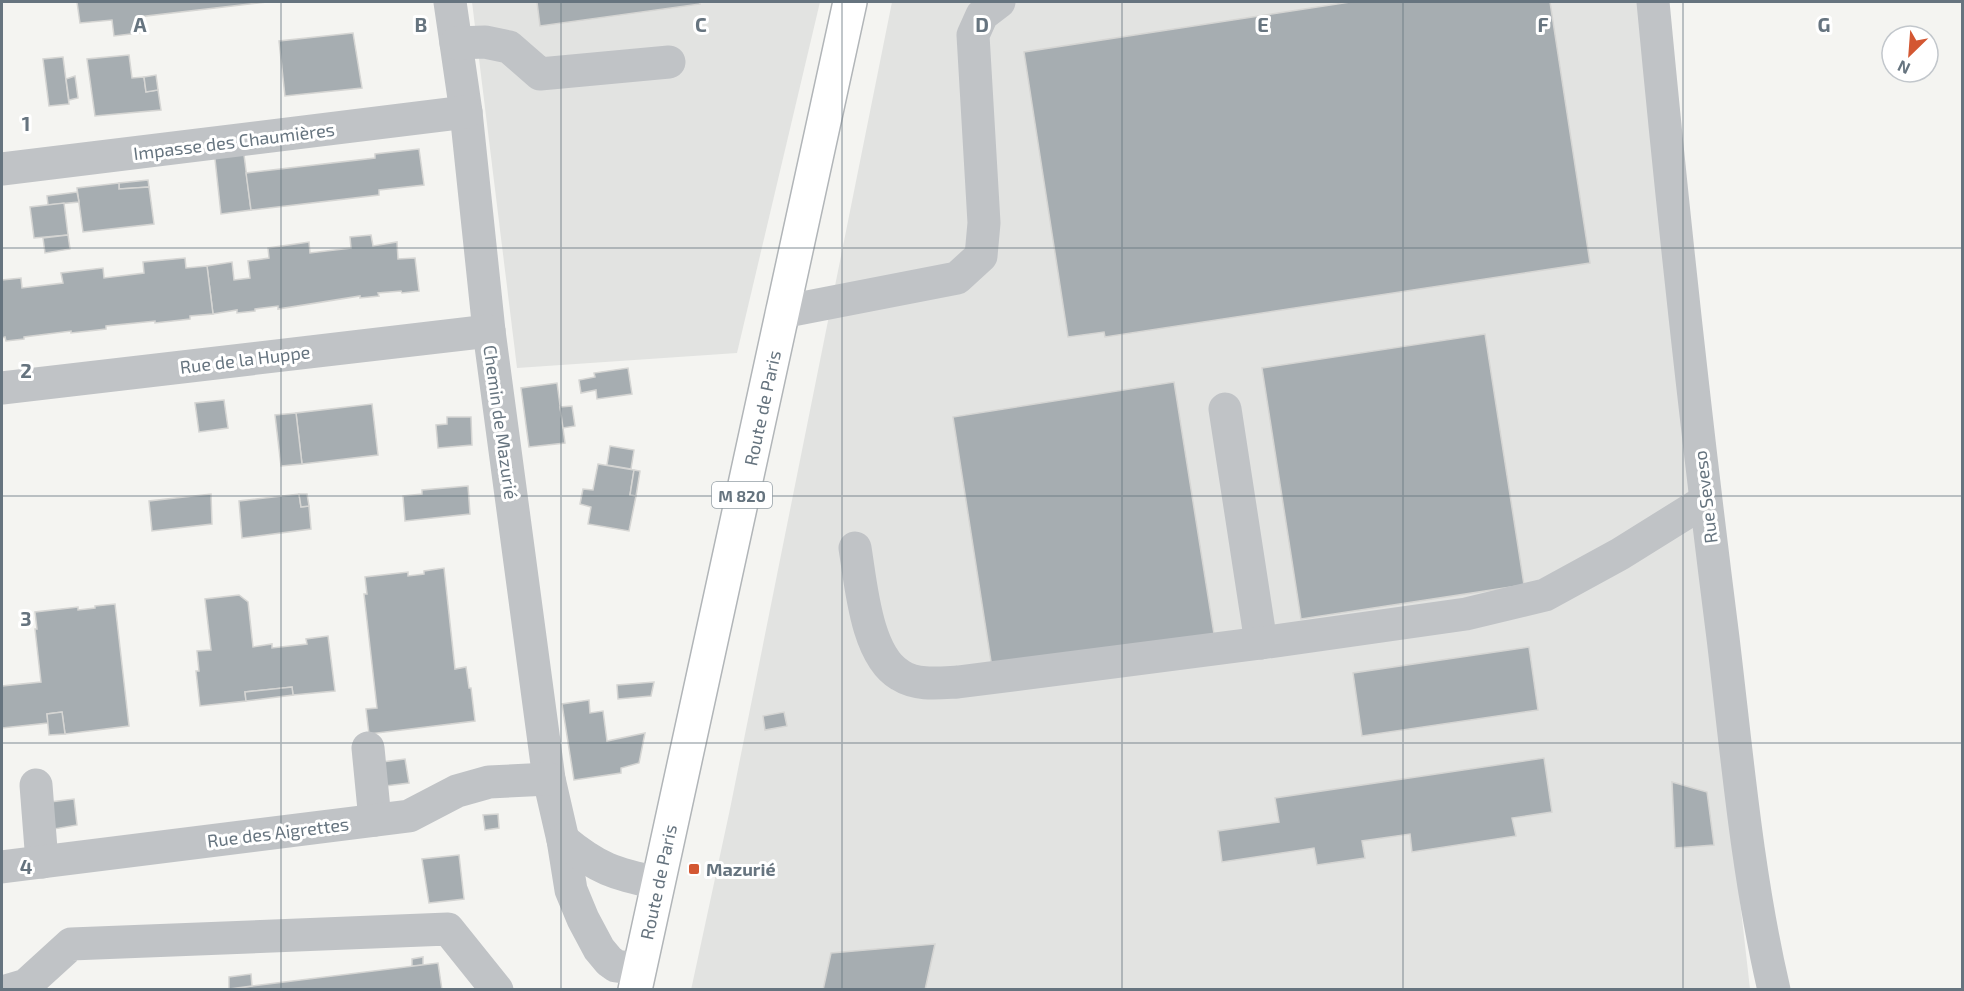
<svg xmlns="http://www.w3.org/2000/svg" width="1964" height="991" font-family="'Exo 2',sans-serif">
  <rect width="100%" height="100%" fill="#f4f4f1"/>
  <g fill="#e2e3e1">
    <path d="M472 2H820L737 353 517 368Z"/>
    <path d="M892 2H1638L1750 989 691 990 730 809Z"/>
  </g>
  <g fill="#a6adb1" stroke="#d5d5d3" stroke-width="1.5">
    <path d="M77 2H267L138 17 139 33 114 36 112 20 80 23Z"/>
    <path d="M537 2H699L700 4 540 26Z"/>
    <path d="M1350 2H1550L1590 263 1105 337 1104 332 1068 337 1024 52Z"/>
    <path d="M353 33 362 88 285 96 279 41Z"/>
    <path d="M129 55 132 78 144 77 146 92 158 90 161 110 95 116 87 59Z"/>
    <path d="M63 57 69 104 49 106 43 59Z"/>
    <path d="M156 75 158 90 146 92 144 77Z"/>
    <path d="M75 76 78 98 69 100 66 79Z"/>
    <path d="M243 147 251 210 221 214 214 150Z"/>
    <path d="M419 149 424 185 379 190V195L251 210 246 173 375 158V154Z"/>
    <path d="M148 180 149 187 119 189V183Z"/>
    <path d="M119 183V189L149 187 154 224 83 232 77 188Z"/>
    <path d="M77 192 79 202 48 205 47 196Z"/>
    <path d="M64 203 68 235 34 238 30 207Z"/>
    <path d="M68 235 70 249 45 253 43 238Z"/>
    <path d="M371 235 373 246 397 242 398 259 415 258 419 291 402 293 401 291 378 293 379 296 360 298V296L278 309V306L255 309V311L237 313V310L213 314 207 266 232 262 234 280 250 278 248 261 269 258 268 248 309 242 310 253 351 248 350 237Z"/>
    <path d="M185 258 186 268 207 266 213 314 190 316V319L155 323V321L106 326V329L71 333V331L24 337V339L6 341 5 337 2 338V280L21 278 22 288 63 283 61 273 103 268 104 278 144 273 143 262Z"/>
    <path d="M1485 334 1524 585 1301 619 1262 368Z"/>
    <path d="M628 368 632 394 597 399 596 390 581 393 579 380 595 377 594 373Z"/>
    <path d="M1174 382 1214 634 992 668 953 417Z"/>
    <path d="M557 383 565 443 529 447 521 388Z"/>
    <path d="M224 400 228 428 199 432 195 403Z"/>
    <path d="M372 404 378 455 302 464 296 413Z"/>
    <path d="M572 406 575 426 563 428 560 407Z"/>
    <path d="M296 413 302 464 281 466 275 415Z"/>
    <path d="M447 417H471L472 445 438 448 436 425 447 424Z"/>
    <path d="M610 446 634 450 631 469 607 465Z"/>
    <path d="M598 464 634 470 630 495 636 496 629 531 588 524 591 507 580 504 583 489 593 490Z"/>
    <path d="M634 470 640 471 636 496 630 495Z"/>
    <path d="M468 486 470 514 405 521 403 496 422 494V490Z"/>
    <path d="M211 494 212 524 152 531 149 501Z"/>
    <path d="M299 494 301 507 309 506 311 529 242 538 239 501Z"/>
    <path d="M299 494H307L309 506 301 507Z"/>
    <path d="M444 568 455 669 466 667 469 688H471L475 721 369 734 366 709 377 708 364 594H367L365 577 408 572V576L424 574V571Z"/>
    <path d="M239 595 248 602 253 647 272 644V648L307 644 306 639 328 636 335 691 293 695 292 687 245 692 246 701 200 706 196 671H199L197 651 211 650 205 599Z"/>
    <path d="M115 604 129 726 65 734 62 712 47 714 48 723 2 728V686L41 682 35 629H37L35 612 78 607V610L95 608V606Z"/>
    <path d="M1529 647 1538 710 1362 736 1353 673Z"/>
    <path d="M654 682 651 696 618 699 617 685Z"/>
    <path d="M292 687 293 695 246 701 245 692Z"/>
    <path d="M589 700 590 713 603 711 607 741 645 733 639 763 621 768V773L574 780 562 704Z"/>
    <path d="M62 712 65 734 49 735 47 714Z"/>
    <path d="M784 712 787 726 765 730 763 716Z"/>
    <path d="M1544 758 1552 812 1512 818 1516 836 1412 852 1410 834 1362 841 1365 858 1317 865 1314 848 1222 862 1218 831 1279 822 1275 798Z"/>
    <path d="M405 759 409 783 385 786 382 762Z"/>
    <path d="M1672 782 1707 792 1714 845 1675 848Z"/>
    <path d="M74 799 77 825 54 829 50 802Z"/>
    <path d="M498 814 499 828 485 830 483 815Z"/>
    <path d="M459 855 464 899 429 903 422 859Z"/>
    <path d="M935 944 925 990H823L831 953Z"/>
    <path d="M423 957V965L412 966V959Z"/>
    <path d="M438 963 442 990H222L252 986Z"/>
    <path d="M251 974 252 986 229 989V977Z"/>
  </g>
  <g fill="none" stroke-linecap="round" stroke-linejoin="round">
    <g stroke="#b1b5b8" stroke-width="36">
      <path id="major" d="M635 990 850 2"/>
    </g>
    <g stroke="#c0c3c6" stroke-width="33">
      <path d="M450 2 466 112 489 331 549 779 563 840 571 890 583 919 599 949 609 961 616 966 639 969"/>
      <path d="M1653 2C1673 214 1696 426 1723 638 1737 755 1747 874 1774 990"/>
      <path d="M456 43 485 42 509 47 540 74 669 62"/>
      <path d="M2 169 466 112"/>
      <path d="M782 312 957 278 981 256 984 223 973 35 982 15 999 2"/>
      <path d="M2 388 489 331"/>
      <path d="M1225 409 1261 643"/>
      <path d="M855 548C861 584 866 655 900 675 917 686 939 683 958 682L1261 643 1466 614 1545 595 1620 554 1705 501"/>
      <path d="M368 748 375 820"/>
      <path d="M36 785 42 862"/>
      <path d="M563 840C598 869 615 874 658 883"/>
      <path d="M2 867 409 816 457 791 489 782 549 779"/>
      <path d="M9 990 26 985 71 944 448 929 497 990"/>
    </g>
    <use href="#major" stroke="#fff" stroke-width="33"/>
  </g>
  <path fill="none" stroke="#66747f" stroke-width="1.5" stroke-opacity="0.55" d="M281 2V990M561 2V990M842 2V990M1122 2V990M1403 2V990M1683 2V990M2 248H1962M2 496H1962M2 743H1962"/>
  <rect fill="#d35732" stroke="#fff" stroke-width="2" x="688" y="863" width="12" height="12" rx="3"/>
  <g text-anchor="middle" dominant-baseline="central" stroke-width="6" stroke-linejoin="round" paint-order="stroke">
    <rect fill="#fff" stroke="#949ea5" stroke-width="1.5" x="712" y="482" width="60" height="26" rx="4.5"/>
    <g font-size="16" font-weight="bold" fill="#66747f">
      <text x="742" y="495">M 820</text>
    </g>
    <g font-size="18" fill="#66747f" stroke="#fff">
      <text transform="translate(234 141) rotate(-7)">Impasse des Chaumières</text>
      <text transform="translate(245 359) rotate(-7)">Rue de la Huppe</text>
      <text transform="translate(762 408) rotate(-78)">Route de Paris</text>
      <text transform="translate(501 422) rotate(82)">Chemin de Mazurié</text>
      <text transform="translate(1705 497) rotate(-97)">Rue Seveso</text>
      <text transform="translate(278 832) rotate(-7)">Rue des Aigrettes</text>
      <text transform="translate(658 882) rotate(-78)">Route de Paris</text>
    </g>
    <g font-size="18" font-weight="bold" fill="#66747f" stroke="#fff" text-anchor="start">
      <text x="706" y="869">Mazurié</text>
    </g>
  </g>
  <g font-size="20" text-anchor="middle" font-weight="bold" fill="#66747f" stroke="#fff" stroke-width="6" stroke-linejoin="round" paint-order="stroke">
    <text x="140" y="32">A</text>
    <text x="421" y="32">B</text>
    <text x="701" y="32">C</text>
    <text x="982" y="32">D</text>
    <text x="1263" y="32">E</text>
    <text x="1543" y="32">F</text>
    <text x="1824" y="32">G</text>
    <text x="26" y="131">1</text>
    <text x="26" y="378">2</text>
    <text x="26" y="626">3</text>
    <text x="26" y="874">4</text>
  </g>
  <rect width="1964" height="991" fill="none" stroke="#66747f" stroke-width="6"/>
  <g transform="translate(1910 54) rotate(205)"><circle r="28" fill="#ffffff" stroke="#c2c7cc" stroke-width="1.5"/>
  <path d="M0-4.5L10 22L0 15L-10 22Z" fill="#d35732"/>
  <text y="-9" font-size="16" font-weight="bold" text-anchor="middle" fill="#66747f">N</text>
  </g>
</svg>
